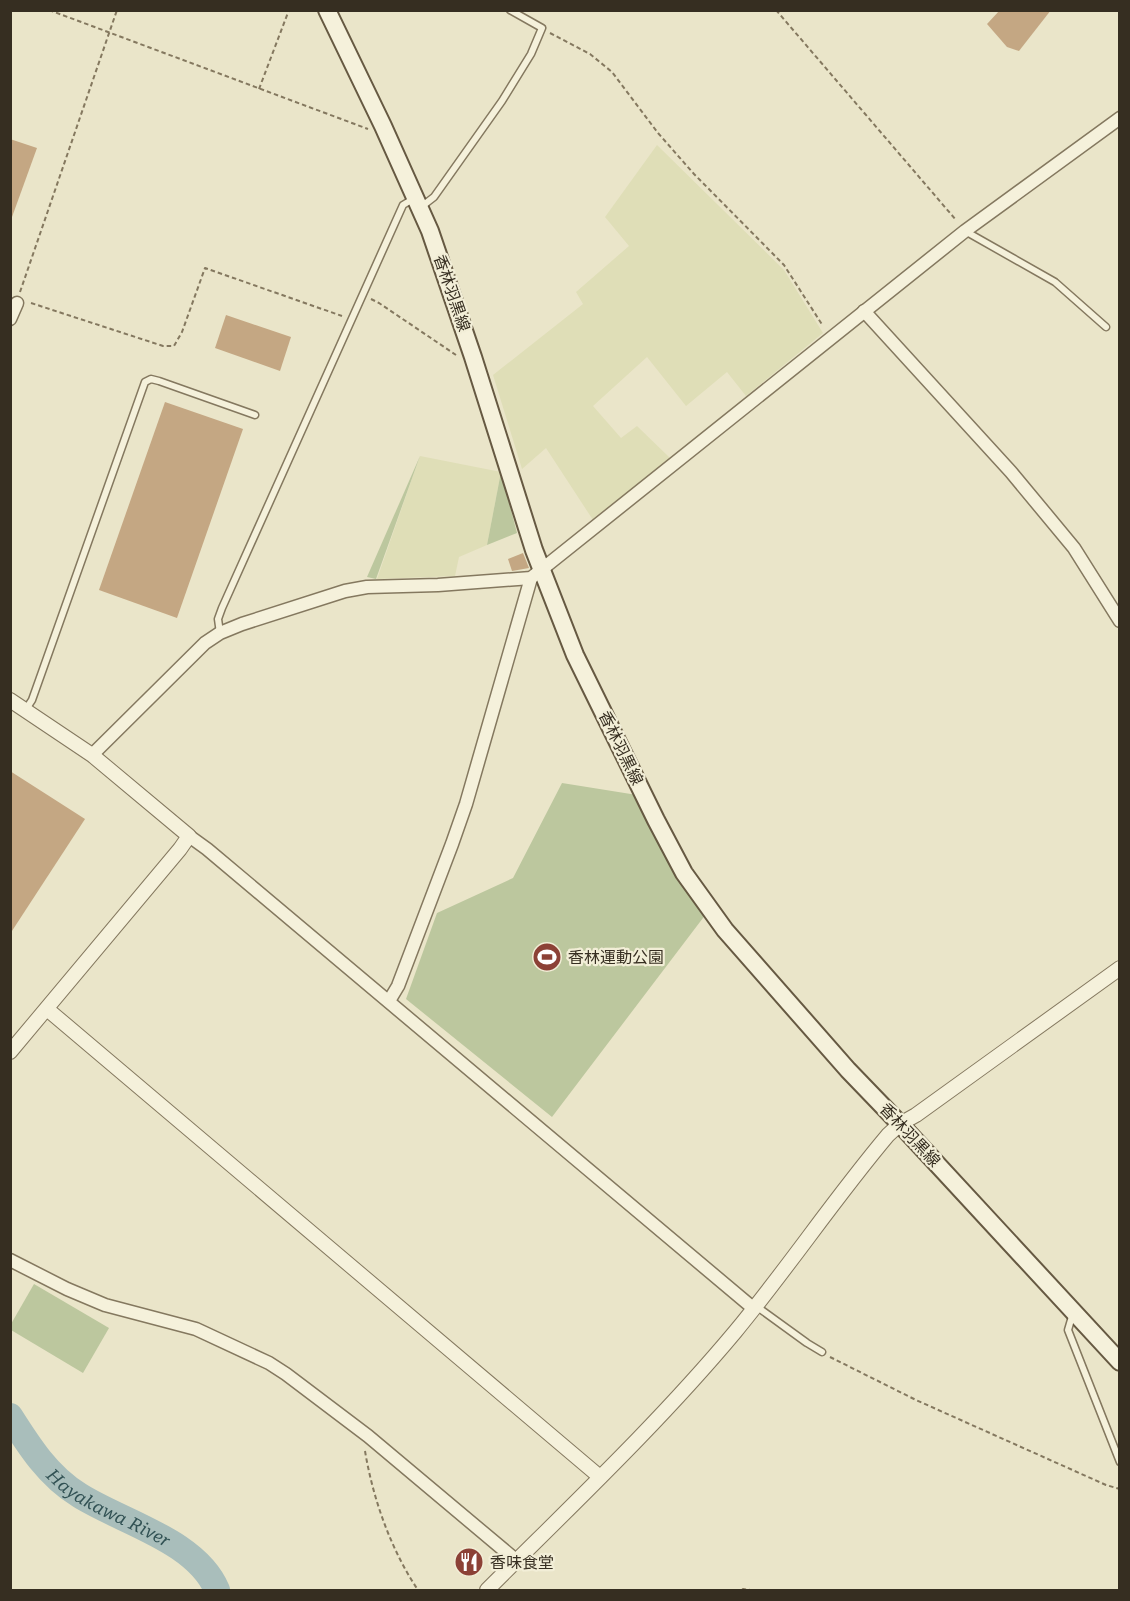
<svg xmlns="http://www.w3.org/2000/svg" width="1130" height="1601" font-family="'Roboto Serif','Noto Sans JP',serif">
  <rect width="100%" height="100%" fill="#eae5c9"/>
  <g fill="#dfdeb7">
    <path d="M657 145 784 270 823 333 746 396 727 372 686 406 647 357 593 406 621 438 637 426 670 458 593 520 546 448 522 469 493 375 583 304 576 292 629 246 605 217Z"/>
    <path d="M420 456 501 472 487 545 459 557 455 576 377 579Z"/>
  </g>
  <g fill="#bcc79e">
    <path d="M420 456 376 579 367 577Z"/>
    <path d="M501 472 517 533 487 545Z"/>
    <path d="M562 783 637 795 706 914 552 1117 406 999 437 913 513 878Z"/>
    <path d="M34 1284 109 1328 83 1373 11 1330V1324Z"/>
  </g>
  <g fill="none" stroke-linecap="round" stroke-linejoin="round">
    <path stroke="#a9bebb" stroke-width="26" id="s1" d="M10 1416C29 1446 48 1476 79 1495 121 1522 196 1540 217 1590"/>
  </g>
  <g fill="#c4a783">
    <path d="M1000 10H1051L1019 51 1007 47 987 24Z"/>
    <path d="M10 139 37 148 12 217H10Z"/>
    <path d="M226 315 291 337 280 371 215 348Z"/>
    <path d="M165 402 243 429 177 618 99 590Z"/>
    <path d="M523 553 529 568 512 571 508 559Z"/>
    <path d="M10 771 85 819 10 934Z"/>
  </g>
  <g fill="none" stroke-linecap="round" stroke-linejoin="round">
    <g stroke="#84785f" stroke-width="9">
      <g id="service">
        <path d="M421 207 434 197 502 101 531 54 542 28 510 10"/>
        <path d="M965 231 1055 282 1106 327"/>
        <path d="M220 633 218 619 222 608 403 205 413 199"/>
        <path d="M26 709 32 700 145 382 151 379 159 381 255 415"/>
        <path d="M756 1306 807 1343 822 1352"/>
        <path d="M1073 1313 1068 1330 1120 1462"/>
      </g>
    </g>
    <g stroke="#84785f" stroke-width="15">
      <g id="minor">
        <path d="M864 311 1011 472 1074 548 1120 621"/>
        <path d="M10 319 17 303"/>
        <path d="M92 755 205 643 220 633 242 624 345 591 367 587 438 585 531 578 965 231 1120 118"/>
        <path d="M189 836 207 849 753 1308"/>
        <path d="M389 1001 398 986 452 844 466 804 531 578"/>
        <path d="M10 1260 67 1289 105 1305 196 1329 269 1363 286 1374 368 1436 517 1561"/>
      </g>
    </g>
    <g stroke="#84785f" stroke-width="16">
      <g id="tertiary">
        <path d="M10 700 92 755 189 836 180 849 10 1052"/>
        <path d="M47 1009 600 1477"/>
        <path d="M487 1590C571 1506 658 1424 735 1332 788 1268 834 1199 888 1135L900 1124 916 1115 1120 968"/>
      </g>
    </g>
    <g stroke="#665942" stroke-width="20">
      <path id="secondary" d="M327 10 383 126 430 231 473 357 534 550 575 655 656 820 684 873 725 930 848 1070 900 1124 1120 1362"/>
    </g>
    <g stroke="#84785f" stroke-width="2" stroke-dasharray="4.5 3" stroke-linecap="butt">
      <path d="M49 10 368 129"/>
      <path d="M776 10 956 220"/>
      <path d="M550 33 590 54 612 72 658 133 694 174 784 265 823 326"/>
      <path d="M259 89 289 10"/>
      <path d="M20 292 117 10"/>
      <path d="M371 299 379 303 456 355"/>
      <path d="M31 303 163 346H174L182 332 205 268 342 316"/>
      <path d="M830 1357 916 1400 1106 1485 1120 1489"/>
      <path d="M365 1451C373 1499 391 1550 418 1590"/>
      <path d="M742 1590 743 1589 750 1590"/>
    </g>
    <use href="#service" stroke="#f5f1db" stroke-width="6"/>
    <use href="#minor" stroke="#f5f1db" stroke-width="12"/>
    <use href="#tertiary" stroke="#f5f1db" stroke-width="14"/>
    <use href="#secondary" stroke="#f5f1db" stroke-width="16"/>
  </g>
  <defs>
    <g id="stadium-disc" transform="scale(1.5)"><circle r="9.5" fill="#8c4136" stroke="#f2eed7"/><path d="M0-5a6.5 5 0 1 0 0 10a6.5 5 0 1 0 0-10ZM-3.5-1.8h7v3.6h-7Z" fill="#fff"/></g>
    <g id="restaurant-disc" transform="scale(1.5)"><circle r="9.5" fill="#8c4136" stroke="#f2eed7"/><path d="M-5-6h1v4h1v-4h1v4h1v-4h1v5L-1.5 .5V6h-2V.5L-5-1ZM5-6V6H3V1.5H1.5Q1.5-4 5-6Z" fill="#fff"/></g>
  </defs>
  <g fill-rule="evenodd">
    <use href="#stadium-disc" x="547" y="957"/>
    <use href="#restaurant-disc" x="469" y="1562"/>
  </g>
  <g text-anchor="middle" dominant-baseline="central" stroke-width="4.5" stroke-linejoin="round" paint-order="stroke">
    <g font-size="16" fill="#362e21" stroke="#f2eed7">
      <text transform="translate(452 293) rotate(71)">香林羽黒線</text>
      <text transform="translate(621 748) rotate(64)">香林羽黒線</text>
      <text transform="translate(910 1135) rotate(47)">香林羽黒線</text>
    </g>
    <g font-size="16" fill="#362e21" stroke="#f2eed7" text-anchor="start">
      <text x="568" y="957">香林運動公園</text>
      <text x="490" y="1562">香味食堂</text>
    </g>
    <g font-size="18" font-style="italic" fill="#325254" stroke="#f2eed7">
      <text stroke="none"><textPath href="#s1" startOffset="138">Hayakawa River</textPath></text>
    </g>
  </g>
  <rect width="1130" height="1601" fill="none" stroke="#362e21" stroke-width="24"/>
</svg>
